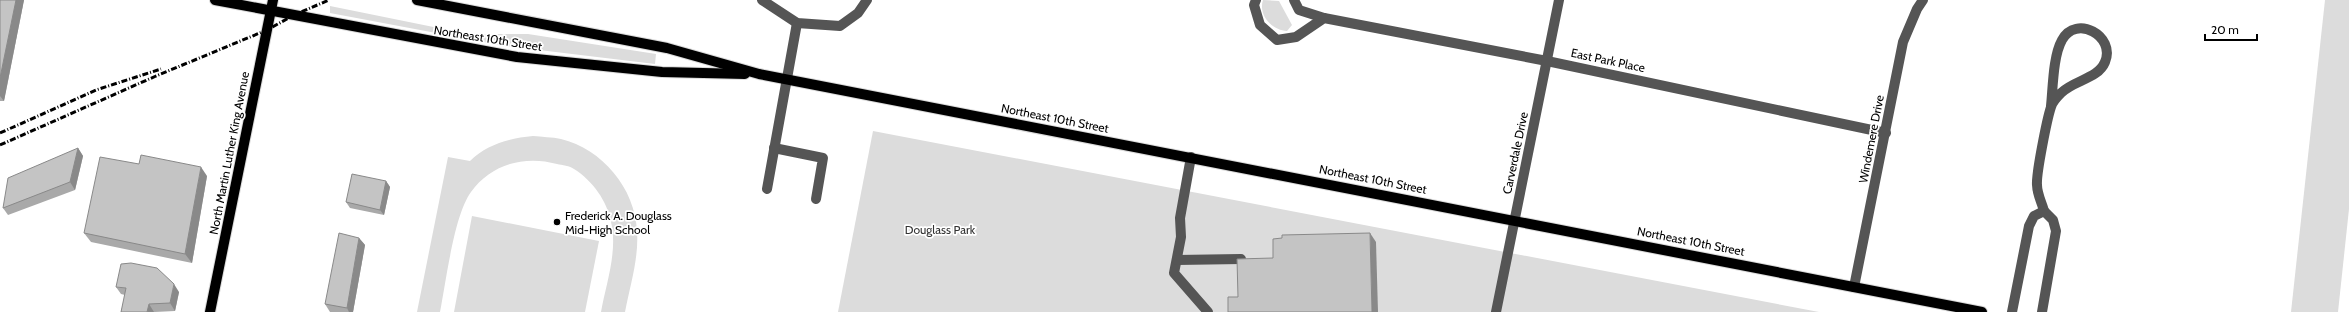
<svg xmlns="http://www.w3.org/2000/svg" width="2349" height="312" font-family="Cabin,sans-serif">
  <rect width="100%" height="100%" fill="#fff"/>
  <g fill="#dcdcdc">
    <path d="M1263 0 1279 1 1292 25 1287 31C1272 30 1258 16 1263 0Z"/>
    <path d="M2325 0H2349V209L2338 312H2291Z"/>
    <path d="M330 6 468 34H528L656 54 655 64 505 46 330 13Z"/>
    <path d="M873 131 1819 312H838Z"/>
    <path d="M533 136C542 137 552 137 561 139 602 149 635 188 637 231 639 258 630 286 625 312H601C606 284 618 251 611 222 607 201 593 181 574 169 570 166 562 165 557 164 525 155 491 164 471 192 454 215 446 282 440 312H417L448 157 470 161C487 144 510 138 533 136Z"/>
    <path d="M472 216 599 241 585 312H454Z"/>
  </g>
  <g fill="none" stroke-linecap="round" stroke-linejoin="round">
    <g stroke="#dbdbdb" stroke-width="12">
      <g id="major">
        <path d="M215 0 517 57 662 72 745 74"/>
        <path d="M417 0 667 48 759 74 1982 312"/>
        <path d="M210 312 273 0"/>
      </g>
    </g>
    <g stroke="#555" stroke-width="10">
      <path d="M762 0 797 23 840 26 858 13 867 0"/>
      <path d="M1256 0 1254 5 1260 25 1277 40 1296 37 1324 18 1547 61 1886 133"/>
      <path d="M1294 0 1299 10 1324 18"/>
      <path d="M774 148 823 158 816 199"/>
      <path d="M1191 157 1180 218 1181 237 1174 273 1208 312"/>
      <path d="M767 189 797 23"/>
      <path d="M2044 211C2042 203 2037 194 2037 185 2036 174 2047 119 2051 107 2052 103 2058 96 2061 93 2074 80 2098 79 2105 62 2116 36 2076 14 2062 40 2053 56 2053 87 2051 106"/>
      <path d="M1177 260 1241 259"/>
      <path d="M1854 287 1903 42 1917 9 1923 0"/>
      <path d="M1496 312 1559 0"/>
      <path d="M2012 312 2029 226 2034 216 2044 211 2053 220 2056 231 2042 312"/>
    </g>
    <use href="#major" stroke="#000" stroke-width="10"/>
    <g stroke="#000" stroke-width="3" stroke-dasharray="6 2 1 2" stroke-linecap="butt">
      <path d="M0 133 96 90 161 69"/>
      <path d="M0 145 156 76 267 30 294 15 329 0"/>
    </g>
  </g>
  <g fill="#a9a9a9">
    <path d="M0 0H24L4 101H0Z"/>
    <path d="M78 148 83 156 75 190 8 215 3 208Z"/>
    <path d="M207 176 192 263 91 242 84 233Z"/>
    <path d="M386 181 390 187 384 215 350 208 346 202Z"/>
    <path d="M359 238 365 245 353 312H330L325 304Z"/>
    <path d="M116 287 179 292 175 311 155 312H121L125 295 121 294Z"/>
  </g>
  <g fill="#898989">
    <path d="M16 0H24L4 101 0 96V78Z"/>
    <path d="M78 148 83 156 75 190 70 182Z"/>
    <path d="M201 167 207 176 192 263 185 254Z"/>
    <path d="M386 181 390 187 384 215 380 210Z"/>
    <path d="M1370 233 1376 242 1378 312H1372Z"/>
    <path d="M359 238 365 245 353 312H349L347 308Z"/>
    <path d="M174 284 179 292 175 311 170 303Z"/>
    <path d="M149 304 154 312H147Z"/>
  </g>
  <g fill="#c4c4c4" stroke="#898989">
    <path d="M0 0H16L0 78Z"/>
    <path d="M78 148 70 182 3 208 8 178Z"/>
    <path d="M141 155 201 167 185 254 84 233 100 157 139 164Z"/>
    <path d="M352 174 386 181 380 210 346 202Z"/>
    <path d="M339 233 359 238 347 308 325 304Z"/>
    <path d="M1370 233 1372 312H1228V297H1238L1237 259 1273 258V239L1282 238V235Z"/>
    <path d="M131 263 157 268 174 284 170 303 149 304 147 312H121L126 288 116 287 121 264Z"/>
  </g>
  <circle fill="#000" stroke="#fff" stroke-width="1.5" cx="557" cy="222" r="4"/>
  <g text-anchor="middle" dominant-baseline="central" stroke-width="3.5" stroke-linejoin="round" paint-order="stroke">
    <g font-size="12" fill="#000" stroke="#fff">
      <text transform="translate(488 38) rotate(9)">Northeast 10th Street</text>
      <text transform="translate(1608 60) rotate(12)">East Park Place</text>
      <text transform="translate(1055 118) rotate(11)">Northeast 10th Street</text>
      <text transform="translate(1871 139) rotate(-79)">Windemere Drive</text>
      <text transform="translate(229 153) rotate(-79)">North Martin Luther King Avenue</text>
      <text transform="translate(1515 153) rotate(-78)">Carverdale Drive</text>
      <text transform="translate(1373 179) rotate(11)">Northeast 10th Street</text>
      <text transform="translate(1691 241) rotate(11)">Northeast 10th Street</text>
    </g>
    <g font-size="12" fill="#000" stroke="#fff" text-anchor="start">
      <text x="565" y="215">Frederick A. Douglass<tspan x="565" dy="14">Mid-High School</tspan></text>
    </g>
    <g font-size="12" fill="#333" stroke="#fff">
      <text x="940" y="229">Douglass Park</text>
    </g>
  </g>
  <path d="M2205 34v6h52v-6" fill="none" stroke="#000000" stroke-width="2"/>
  <text x="2211" y="34" font-size="12" fill="#000000" stroke="#ffffff" stroke-width="3" paint-order="stroke">20 m</text>
</svg>
